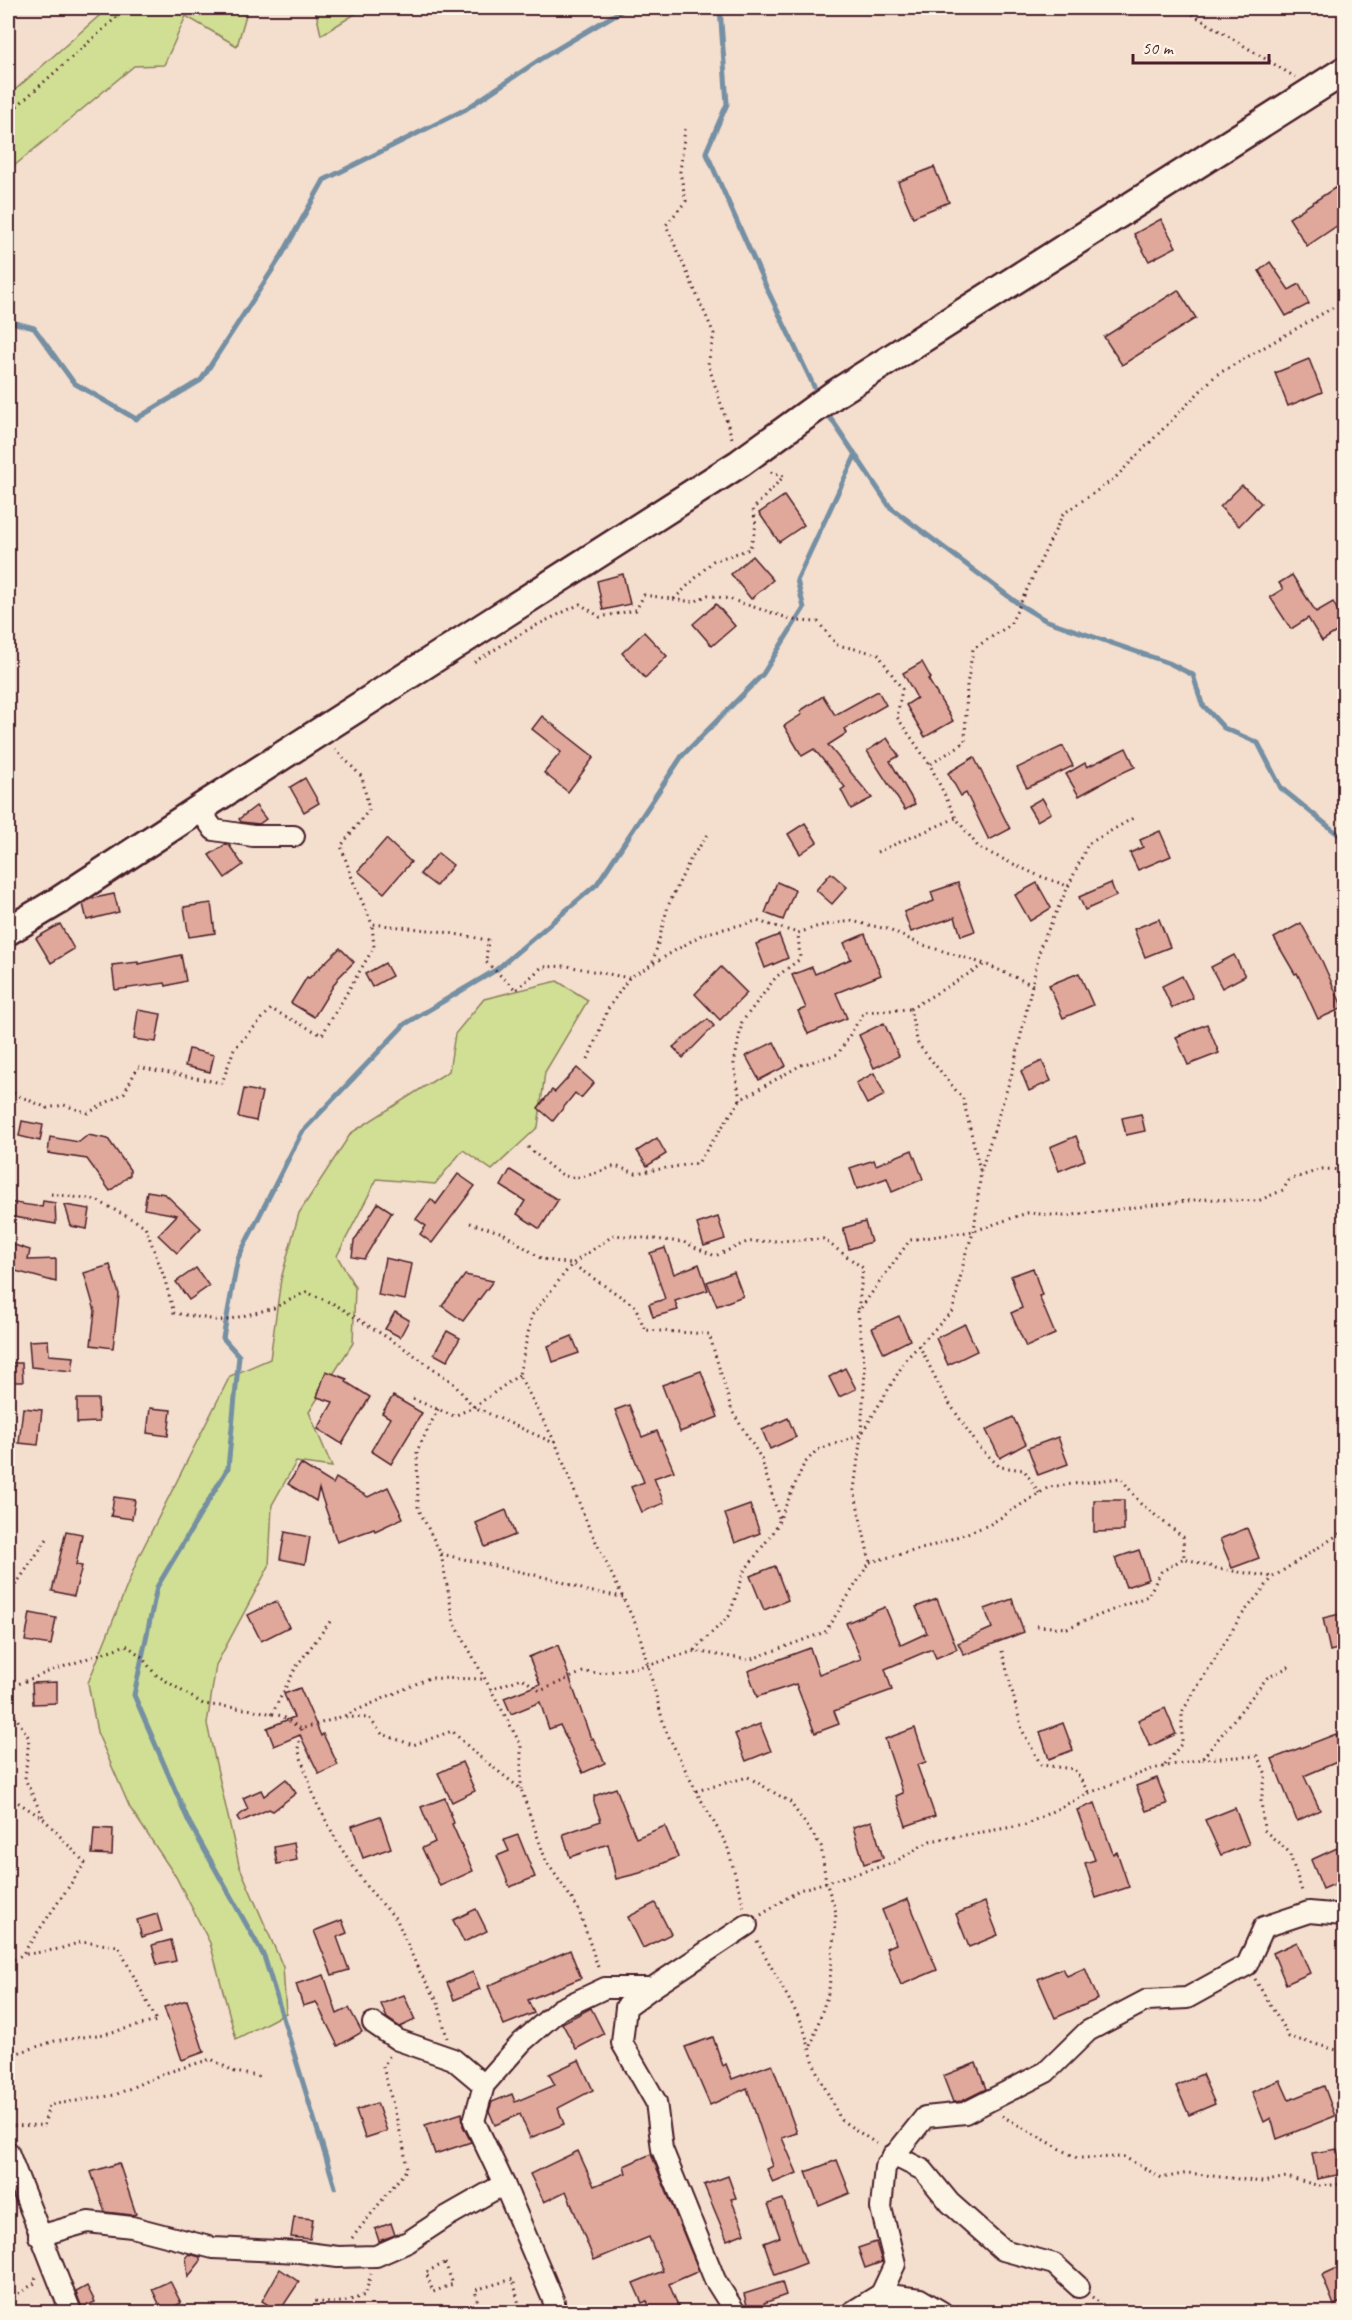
<svg xmlns="http://www.w3.org/2000/svg" width="1352" height="2320" font-family="Caveat,sans-serif">
  <rect width="100%" height="100%" fill="#f4dece"/>
  <filter id="ink" filterUnits="userSpaceOnUse"><feTurbulence type="fractalNoise" baseFrequency=".0167" numOctaves="2"/><feDisplacementMap in="SourceGraphic" scale="12" xChannelSelector="R" yChannelSelector="G"/><feConvolveMatrix kernelMatrix="1 2 1 2 8 2 1 2 1" color-interpolation-filters="sRGB"/></filter>
  <g filter="url(#ink)">
    <g fill="#d0df93" stroke="#8d7f5f" stroke-width="1.5">
      <path d="M108 8H248L237 46 186 16 164 65 134 66 8 171V96Z"/>
      <path d="M315 8H365L321 35Z"/>
      <path d="M557 981 588 1000 545 1072 538 1127 492 1170 463 1150 435 1184 377 1179 337 1256 355 1287 353 1343 309 1412 332 1467 296 1462 272 1505 269 1566 216 1665 207 1724 239 1865 283 1967 286 2013 236 2039 210 1943 176 1877 130 1808 97 1732 88 1683 139 1556 230 1376 270 1359 281 1279 299 1213 351 1133 449 1071 455 1034 484 999Z"/>
    </g>
    <g fill="none" stroke-linecap="round" stroke-linejoin="round">
      <g stroke="#758fa3" stroke-width="5">
        <path d="M720 8 727 104 706 152 768 291 819 397"/>
        <path d="M8 321 34 328 74 383 136 419 201 380 282 255 324 180 466 109 542 58 626 8"/>
        <path d="M826 411 890 507 1020 605 1045 620 1169 663 1193 675 1202 704 1224 728 1258 743 1281 788 1344 839"/>
        <path d="M335 2187 264 1956 189 1822 134 1695 157 1587 228 1468 239 1356 223 1338 238 1258 302 1132 405 1024 496 970 597 884 682 756 763 674 804 608 797 580 855 456"/>
      </g>
    </g>
    <g fill="#e0a89a" stroke="#4a1f2b" stroke-width="1.5">
      <path d="M934 167 949 202 913 217 898 182Z"/>
      <path d="M1344 182V221L1307 246 1289 218Z"/>
      <path d="M1161 219 1176 247 1149 261 1134 234Z"/>
      <path d="M1270 262 1289 290 1299 284 1309 304 1286 316 1259 271Z"/>
      <path d="M1178 290 1196 318 1122 365 1104 337Z"/>
      <path d="M1309 359 1322 392 1288 406 1275 373Z"/>
      <path d="M1242 485 1261 503 1239 526 1220 507Z"/>
      <path d="M784 496 804 525 779 542 759 513Z"/>
      <path d="M752 556 773 580 751 599 731 574Z"/>
      <path d="M623 574 630 604 603 610 597 581Z"/>
      <path d="M1292 575 1316 612 1333 602 1344 622V627L1322 641 1308 618 1291 629 1270 597 1283 589 1279 583Z"/>
      <path d="M716 604 735 626 712 646 693 624Z"/>
      <path d="M644 632 667 656 645 678 622 653Z"/>
      <path d="M922 662 931 678 928 679 953 721 925 737 906 705 917 698 903 673Z"/>
      <path d="M878 691 886 705 844 729 847 733 828 745 872 798 851 809 841 790 845 787 814 749 802 756 784 726 802 714 800 711 823 696 835 715Z"/>
      <path d="M542 716 594 757 568 792 544 773 561 752 532 729Z"/>
      <path d="M887 738 899 756 890 761 915 804 905 810 867 751Z"/>
      <path d="M1063 746 1073 766 1027 788 1017 768Z"/>
      <path d="M1126 748 1135 767 1113 777 1079 796 1066 774 1085 763 1087 767Z"/>
      <path d="M974 757 1010 829 989 840 966 793 961 796 948 773Z"/>
      <path d="M305 778 319 803 304 812 290 787Z"/>
      <path d="M1042 798 1051 813 1037 821 1028 806Z"/>
      <path d="M256 806 266 819 259 824 241 822 239 819Z"/>
      <path d="M805 823 817 842 800 854 788 834Z"/>
      <path d="M1160 831 1171 856 1138 870 1130 853 1143 847 1140 840Z"/>
      <path d="M386 839 411 862 384 893 358 871Z"/>
      <path d="M226 844 229 845 243 865 225 878 209 855Z"/>
      <path d="M438 853 453 865 436 886 420 874Z"/>
      <path d="M831 873 847 887 832 904 816 890Z"/>
      <path d="M777 882 795 890 783 920 765 913Z"/>
      <path d="M958 883 975 931 961 936 955 917 911 932 904 912 934 901 931 892Z"/>
      <path d="M1037 883 1051 908 1030 921 1015 895Z"/>
      <path d="M1111 883 1116 896 1085 910 1079 897Z"/>
      <path d="M114 894 119 912 87 920 83 904 90 899Z"/>
      <path d="M211 903 215 933 189 937 184 907Z"/>
      <path d="M1159 919 1170 947 1145 957 1134 929Z"/>
      <path d="M1301 923 1322 961 1343 1008 1318 1019 1297 973 1295 974 1274 938Z"/>
      <path d="M60 924 74 949 51 963 36 938Z"/>
      <path d="M865 934 881 975 836 993 847 1018 808 1034 798 1011 806 1008 792 975 812 967 815 974 851 959 844 943Z"/>
      <path d="M779 935 788 958 765 968 756 944Z"/>
      <path d="M340 948 354 962 338 978 314 1017 291 1003 307 977 309 978Z"/>
      <path d="M181 955 186 981 166 986 165 983 115 990 112 965 138 962V964Z"/>
      <path d="M1234 955 1245 976 1222 988 1211 967Z"/>
      <path d="M385 963 392 976 372 987 365 974Z"/>
      <path d="M721 967 747 993 720 1020 695 994Z"/>
      <path d="M1079 973 1093 1005 1063 1018 1049 985Z"/>
      <path d="M1182 976 1193 998 1172 1008 1162 986Z"/>
      <path d="M138 1010 161 1014 156 1042 134 1039Z"/>
      <path d="M708 1019 714 1026 683 1058 673 1047Z"/>
      <path d="M884 1023 899 1056 874 1068 859 1035Z"/>
      <path d="M1207 1024 1219 1053 1188 1065 1176 1037Z"/>
      <path d="M774 1042 786 1066 759 1080 746 1056Z"/>
      <path d="M189 1049 214 1055 210 1072 185 1066Z"/>
      <path d="M1042 1061 1051 1081 1029 1091 1021 1071Z"/>
      <path d="M577 1068 594 1083 581 1098 575 1093 553 1121 538 1108 552 1090 555 1092Z"/>
      <path d="M874 1073 885 1095 867 1104 856 1083Z"/>
      <path d="M244 1089 262 1092 256 1121 238 1117Z"/>
      <path d="M1141 1114 1145 1131 1126 1135 1122 1118Z"/>
      <path d="M22 1121 43 1125 40 1141 19 1136Z"/>
      <path d="M88 1135 108 1139 130 1170V1175L110 1191 87 1159 48 1153 50 1137 79 1142Z"/>
      <path d="M1076 1136 1085 1160 1059 1171 1050 1147Z"/>
      <path d="M657 1138 666 1154 647 1166 637 1151Z"/>
      <path d="M912 1150 923 1179 892 1192 887 1178 857 1189 850 1168 874 1160 876 1165Z"/>
      <path d="M510 1170 558 1200 540 1229 517 1214 525 1201 501 1186Z"/>
      <path d="M458 1174 475 1186 432 1243 420 1234 426 1226 416 1219 431 1199 436 1204Z"/>
      <path d="M147 1191 165 1194 201 1228 177 1253 158 1235 177 1215 144 1209Z"/>
      <path d="M43 1201 55 1203 56 1224 8 1216V1202L42 1207Z"/>
      <path d="M378 1203 392 1212 364 1259 352 1257 354 1241Z"/>
      <path d="M65 1205 90 1209 87 1229 71 1226Z"/>
      <path d="M718 1217 725 1239 704 1246 697 1224Z"/>
      <path d="M865 1222 871 1242 849 1249 843 1228Z"/>
      <path d="M8 1243 30 1250 28 1260 56 1259V1282L8 1269Z"/>
      <path d="M665 1248 674 1274 699 1264 708 1290 675 1301 678 1310 653 1317 649 1304 665 1299 650 1253Z"/>
      <path d="M385 1258 412 1264 405 1300 378 1295Z"/>
      <path d="M110 1265 119 1294 113 1348 91 1345 95 1311 84 1273Z"/>
      <path d="M196 1268 209 1286 189 1300 176 1282Z"/>
      <path d="M1033 1268 1042 1295 1039 1296 1055 1334 1026 1347 1011 1313 1022 1308 1011 1276Z"/>
      <path d="M734 1272 743 1296 717 1306 707 1282Z"/>
      <path d="M465 1275 493 1281 463 1321 442 1306Z"/>
      <path d="M395 1312 409 1320 400 1337 385 1329Z"/>
      <path d="M899 1316 910 1340 884 1353 872 1328Z"/>
      <path d="M965 1324 977 1351 948 1365 936 1338Z"/>
      <path d="M447 1331 460 1338 447 1361 434 1354Z"/>
      <path d="M572 1336 579 1353 553 1362 548 1346Z"/>
      <path d="M48 1340 49 1355 74 1357 72 1371 31 1367 29 1341Z"/>
      <path d="M8 1363H22L23 1382H8Z"/>
      <path d="M845 1368 856 1389 839 1397 829 1377Z"/>
      <path d="M326 1371 347 1379 346 1382 370 1397 342 1444 318 1429 333 1402 317 1397Z"/>
      <path d="M701 1371 718 1417 680 1432 662 1385Z"/>
      <path d="M393 1396 422 1413 391 1464 371 1451 390 1418 382 1413Z"/>
      <path d="M77 1399H98L99 1422 77 1423Z"/>
      <path d="M629 1405 642 1437 657 1431 674 1471 654 1478 664 1503 642 1512 631 1487 644 1482 615 1410Z"/>
      <path d="M23 1408 42 1410 38 1445 19 1443Z"/>
      <path d="M150 1408 171 1410 168 1436 147 1433Z"/>
      <path d="M1013 1417 1026 1444 1000 1458 986 1430Z"/>
      <path d="M788 1418 796 1437 770 1449 762 1430Z"/>
      <path d="M1058 1437 1068 1464 1038 1475 1028 1448Z"/>
      <path d="M301 1464 333 1484 336 1478 368 1497 388 1487 403 1518 375 1531 374 1529 337 1542 319 1489 316 1501 288 1484Z"/>
      <path d="M114 1497 135 1500 132 1519 111 1516Z"/>
      <path d="M1094 1500H1124V1531L1094 1532Z"/>
      <path d="M750 1505 760 1533 735 1543 725 1514Z"/>
      <path d="M506 1510 515 1535 485 1547 476 1523Z"/>
      <path d="M1247 1528 1259 1558 1232 1568 1220 1539Z"/>
      <path d="M66 1531 82 1534 76 1565 82 1566 74 1596 52 1591Z"/>
      <path d="M285 1532 310 1537 305 1564 280 1559Z"/>
      <path d="M1139 1550 1149 1579 1126 1587 1115 1558Z"/>
      <path d="M775 1566 788 1600 764 1610 750 1576Z"/>
      <path d="M937 1599 957 1649 936 1658 932 1649 885 1669 892 1690 834 1711 839 1724 815 1733 796 1684 757 1697 748 1671 810 1648 819 1674 861 1659 846 1623 885 1607 901 1645 927 1633 916 1607Z"/>
      <path d="M1012 1599 1024 1632 964 1655 958 1643 992 1628 985 1609Z"/>
      <path d="M276 1601 289 1627 261 1641 248 1615Z"/>
      <path d="M30 1613 56 1618 51 1645 25 1641Z"/>
      <path d="M1344 1613V1647L1330 1651 1323 1618Z"/>
      <path d="M558 1645 591 1739 593 1738 605 1763 583 1773 560 1725 549 1729 540 1702 511 1714 504 1698 540 1684 529 1657Z"/>
      <path d="M57 1682V1703L33 1704 32 1683Z"/>
      <path d="M300 1688 321 1736 323 1734 338 1765 319 1774 300 1735 274 1746 267 1728 294 1717 284 1694Z"/>
      <path d="M1165 1708 1176 1734 1150 1746 1138 1720Z"/>
      <path d="M1063 1723 1073 1750 1049 1759 1040 1732Z"/>
      <path d="M760 1724 771 1751 746 1761 735 1734Z"/>
      <path d="M915 1728 926 1762 917 1765 935 1816 906 1826 896 1796 903 1793 885 1739Z"/>
      <path d="M1336 1734 1344 1759 1304 1776 1320 1810 1297 1821 1272 1759Z"/>
      <path d="M462 1762 475 1791 452 1802 438 1773Z"/>
      <path d="M1157 1778 1167 1804 1146 1811 1136 1786Z"/>
      <path d="M286 1779 296 1793 273 1811 269 1809 240 1822 237 1817 248 1809 243 1798 261 1790 264 1796Z"/>
      <path d="M616 1788 636 1838 665 1826 678 1857 640 1873 616 1879 608 1844 570 1857 563 1834 601 1821 594 1802V1796Z"/>
      <path d="M445 1798 454 1823 452 1824 473 1871 440 1886 422 1848 435 1842 421 1807Z"/>
      <path d="M1095 1803 1113 1854 1117 1852 1129 1887 1096 1898 1085 1863 1095 1860 1077 1810Z"/>
      <path d="M1235 1808 1249 1844 1221 1855 1205 1820Z"/>
      <path d="M380 1816 391 1848 363 1858 352 1826Z"/>
      <path d="M872 1821 883 1858 864 1864 853 1827Z"/>
      <path d="M94 1828 113 1829 112 1855 92 1854Z"/>
      <path d="M518 1835 535 1877 510 1887 497 1856 509 1851 504 1840Z"/>
      <path d="M294 1843 297 1860 277 1864 274 1847Z"/>
      <path d="M1337 1848 1340 1857 1344 1855V1880L1323 1889 1311 1860Z"/>
      <path d="M908 1899 937 1970 901 1985 886 1948 896 1944 882 1910Z"/>
      <path d="M985 1902 998 1935 969 1947 956 1914Z"/>
      <path d="M655 1903 671 1934 643 1948 628 1917Z"/>
      <path d="M476 1909 487 1931 464 1942 453 1920Z"/>
      <path d="M157 1914 162 1931 142 1937 137 1920Z"/>
      <path d="M342 1920 347 1933 337 1937 349 1970 332 1975 314 1931Z"/>
      <path d="M171 1940 176 1961 157 1965 152 1945Z"/>
      <path d="M1297 1942 1310 1973 1286 1984 1273 1953Z"/>
      <path d="M570 1950 581 1978 528 2000 534 2013 504 2025 488 1986Z"/>
      <path d="M1063 1968 1067 1976 1085 1968 1098 1999 1055 2018 1038 1979Z"/>
      <path d="M473 1972 480 1989 454 2000 447 1983Z"/>
      <path d="M324 1975 337 2014 349 2008 362 2032 338 2046 316 2002 303 2006 296 1984Z"/>
      <path d="M404 1995 415 2020 400 2027 387 2018 381 2004Z"/>
      <path d="M187 2000 204 2052 182 2060 164 2007Z"/>
      <path d="M591 2008 604 2034 576 2049 562 2023Z"/>
      <path d="M713 2037 723 2066 726 2064 732 2079 772 2064 797 2133 782 2138 797 2173 773 2183 767 2169 773 2166 747 2088 710 2105 685 2047Z"/>
      <path d="M579 2060 593 2090 558 2108 564 2124 530 2138 520 2114 495 2125 489 2111 492 2102 512 2094 515 2102 555 2085 549 2074Z"/>
      <path d="M976 2063 986 2089 962 2101 953 2102 943 2076Z"/>
      <path d="M1202 2074 1215 2104 1189 2115 1176 2086Z"/>
      <path d="M1280 2080 1289 2100 1324 2086 1335 2116 1277 2139 1271 2118 1264 2122 1252 2092Z"/>
      <path d="M377 2103 387 2131 365 2138 356 2110Z"/>
      <path d="M462 2113 463 2126 471 2142 435 2154 425 2125Z"/>
      <path d="M1337 2149 1342 2174 1317 2179 1312 2153Z"/>
      <path d="M578 2151 594 2186 626 2173 624 2166 651 2154 699 2271 669 2284 681 2313H652L647 2301 642 2303 633 2283 663 2271 649 2237 594 2260 566 2191 544 2202 530 2174Z"/>
      <path d="M837 2160 850 2193 819 2206 806 2172Z"/>
      <path d="M119 2163 136 2214 132 2215 105 2212 91 2172Z"/>
      <path d="M728 2176 736 2198 731 2199 745 2233 727 2240 704 2185Z"/>
      <path d="M783 2199 806 2263 775 2275 764 2243 780 2237 768 2204Z"/>
      <path d="M294 2217 313 2219 310 2239 291 2237Z"/>
      <path d="M391 2223 395 2235 379 2241 375 2229Z"/>
      <path d="M876 2242 882 2262 865 2268 858 2248Z"/>
      <path d="M189 2254 200 2257V2262L188 2277 186 2257Z"/>
      <path d="M1344 2265V2301L1334 2305 1322 2275Z"/>
      <path d="M280 2269 299 2282 279 2312 262 2301Z"/>
      <path d="M170 2281 181 2303 163 2312 152 2289Z"/>
      <path d="M782 2282 786 2295 764 2303 767 2313H749L744 2294Z"/>
      <path d="M87 2286 95 2302 82 2308 76 2292Z"/>
    </g>
    <g fill="none" stroke-linecap="round" stroke-linejoin="round">
      <g stroke="#4a1f2b" stroke-width="24">
        <g id="minor">
          <path d="M199 809 214 830 253 836H294"/>
          <path d="M652 1988 626 2007 622 2043 656 2102 662 2149 715 2280 735 2312"/>
          <path d="M373 2023 398 2040 453 2059 484 2085"/>
          <path d="M8 2152 71 2312"/>
          <path d="M893 2155 923 2170 950 2203 1003 2250 1054 2264 1079 2287"/>
          <path d="M39 2236 88 2222 132 2227 213 2248 299 2252 338 2257 376 2256 408 2242 446 2217 504 2184"/>
          <path d="M881 2294 895 2264 881 2208 885 2167 925 2117 965 2113 1046 2072 1088 2031 1147 2000 1187 1998 1247 1965 1264 1927 1309 1912 1344 1915"/>
          <path d="M554 2312V2302L504 2184 474 2121 484 2085 522 2042 560 2009 605 1988H652L747 1925"/>
          <path d="M852 2312 881 2294 920 2299 942 2312"/>
        </g>
      </g>
      <g stroke="#4a1f2b" stroke-width="32">
        <path id="highway" d="M8 931 60 900 199 809 740 463 835 394 1344 71"/>
      </g>
      <g stroke="#4a1f2b" stroke-width="3" stroke-dasharray="1.5 4.5" stroke-linecap="butt">
        <path d="M1182 8 1295 77"/>
        <path d="M8 114 127 8"/>
        <path d="M685 129 680 172 686 201 666 225 714 334 708 364 733 441"/>
        <path d="M674 599 713 561 750 549 756 525 753 509 784 476 767 471"/>
        <path d="M474 662 529 629 580 604 600 617 636 610 644 595 694 602 708 595 729 599 797 621 818 622 837 645 878 654 902 689 897 717 930 765 956 818 979 848 1037 875 1068 886"/>
        <path d="M335 749 362 777 369 810 341 846 353 881 372 924 438 931 488 940 486 962 516 990 542 967 567 966 629 978"/>
        <path d="M931 764 965 742 967 685 973 649 1010 625 1063 514 1114 479 1216 375 1339 304 1344 295"/>
        <path d="M877 852 956 818"/>
        <path d="M653 962 668 906 691 858 710 832"/>
        <path d="M588 1059 609 1007 629 978 703 934 757 921 798 933 819 926 851 921 887 929 920 944 985 964 1033 985"/>
        <path d="M8 1091 47 1108 64 1105 88 1113 124 1093 138 1067 222 1083 234 1049 271 1009 322 1035 374 947 372 924"/>
        <path d="M740 1100 734 1064 742 1022 776 977 800 959 798 933"/>
        <path d="M528 1147C566 1181 565 1185 615 1166L636 1173 698 1163 740 1100 801 1065 838 1054 864 1012 910 1009"/>
        <path d="M980 1170 963 1099 918 1044 910 1009 985 964"/>
        <path d="M51 1194 96 1200 145 1226 164 1277 174 1313 223 1321 274 1308 306 1292 336 1305 410 1352 452 1382 474 1407 554 1443"/>
        <path d="M470 1223 503 1233 542 1259 572 1264 635 1306 645 1330 709 1334 732 1411 761 1458 779 1518"/>
        <path d="M919 1345 945 1397 979 1447 1000 1467 1024 1470 1039 1493"/>
        <path d="M413 1399 454 1416 474 1407 519 1375"/>
        <path d="M438 1409 417 1451 418 1508 441 1554 454 1622 521 1745V1789"/>
        <path d="M441 1554 557 1580 587 1591 623 1597"/>
        <path d="M870 1562 929 1547 989 1525 1049 1487 1121 1478 1141 1504 1183 1537 1184 1558"/>
        <path d="M8 1592 10 1593 47 1539"/>
        <path d="M1037 1626 1067 1628 1148 1596 1161 1572 1184 1558 1219 1569 1273 1577"/>
        <path d="M694 1650 729 1616 745 1570 775 1530 804 1464 817 1450 861 1435 865 1370 858 1312 910 1240 974 1231 1027 1213 1064 1216 1203 1199 1258 1201 1283 1190 1289 1180 1322 1169 1344 1170"/>
        <path d="M1002 1651 1022 1730 1041 1765 1074 1769 1089 1793"/>
        <path d="M8 1688 48 1672 126 1645 141 1656 155 1674 203 1704 254 1710 282 1716 301 1729 344 1716 429 1678 484 1679"/>
        <path d="M490 1690 522 1678 540 1691 583 1672 602 1673 650 1665 694 1651 749 1660 825 1632 870 1562 854 1490 861 1435 907 1358 953 1310 966 1252 974 1231 981 1171 1013 1070 1041 945 1088 844 1135 817"/>
        <path d="M8 1705 29 1738 25 1779 43 1817"/>
        <path d="M272 1714 296 1667 332 1619"/>
        <path d="M346 1717 369 1718 382 1734 413 1745 452 1731 476 1754 521 1789 546 1861 578 1908 599 1970"/>
        <path d="M301 1729 298 1749 316 1802 339 1845 366 1886 397 1920 418 1969 438 2002 447 2038"/>
        <path d="M1202 1759 1257 1756 1266 1774 1261 1800 1264 1830 1289 1852 1303 1894"/>
        <path d="M1165 1765 1182 1743V1712L1241 1616 1273 1577 1344 1531"/>
        <path d="M696 1791 748 1777 790 1802 821 1846 826 1882 836 1912 829 1990 810 2049"/>
        <path d="M8 1796 44 1819 85 1863 22 1955 8 1963"/>
        <path d="M744 1907 727 1845 696 1791 665 1729 638 1629 587 1523 556 1444 519 1375 532 1315 572 1264 614 1235 683 1242 715 1256 747 1242 823 1239 863 1268 858 1312"/>
        <path d="M761 1915 799 1890 893 1863 930 1841 1025 1825 1089 1793 1152 1769 1202 1759 1267 1678 1292 1665"/>
        <path d="M757 1941 802 2023 816 2070 841 2120 877 2144"/>
        <path d="M1255 1979 1289 2037 1344 2052"/>
        <path d="M8 2056 55 2041 104 2034 157 2021 118 1946 81 1942 59 1949 22 1955"/>
        <path d="M1002 2116 1077 2158 1124 2157 1162 2178 1188 2173 1263 2182 1286 2177 1320 2186 1344 2184"/>
        <path d="M8 2126 44 2125 49 2105 115 2095 162 2074 211 2059 235 2072 262 2077"/>
        <path d="M352 2238 407 2169 403 2143 383 2067 390 2055"/>
        <path d="M445 2263 453 2284 433 2292 426 2272Z"/>
        <path d="M1092 2297 1113 2312"/>
        <path d="M8 2300 35 2283 36 2275"/>
        <path d="M311 2312 315 2301C334 2305 347 2302 365 2295L371 2274"/>
        <path d="M480 2312 475 2290 513 2279 520 2309 506 2312"/>
      </g>
      <use href="#minor" stroke="#fcf5e5" stroke-width="20"/>
      <use href="#highway" stroke="#fcf5e5" stroke-width="27"/>
    </g>
  </g>
  <rect width="1352" height="2320" fill="none" stroke="#fcf5e5" stroke-width="30"/>
  <rect x="15" y="15" width="1322" height="2290" fill="none" stroke="#4a1f2b" stroke-width="2" filter="url(#ink)"/>
  <path d="M1133 54v9h136v-9" fill="none" stroke="#4a1f2b" stroke-width="3"/>
  <text x="1142" y="54" font-size="18" fill="#4a1f2b" stroke="#fcf5e5" stroke-width="4.5" paint-order="stroke">50 m</text>
</svg>
